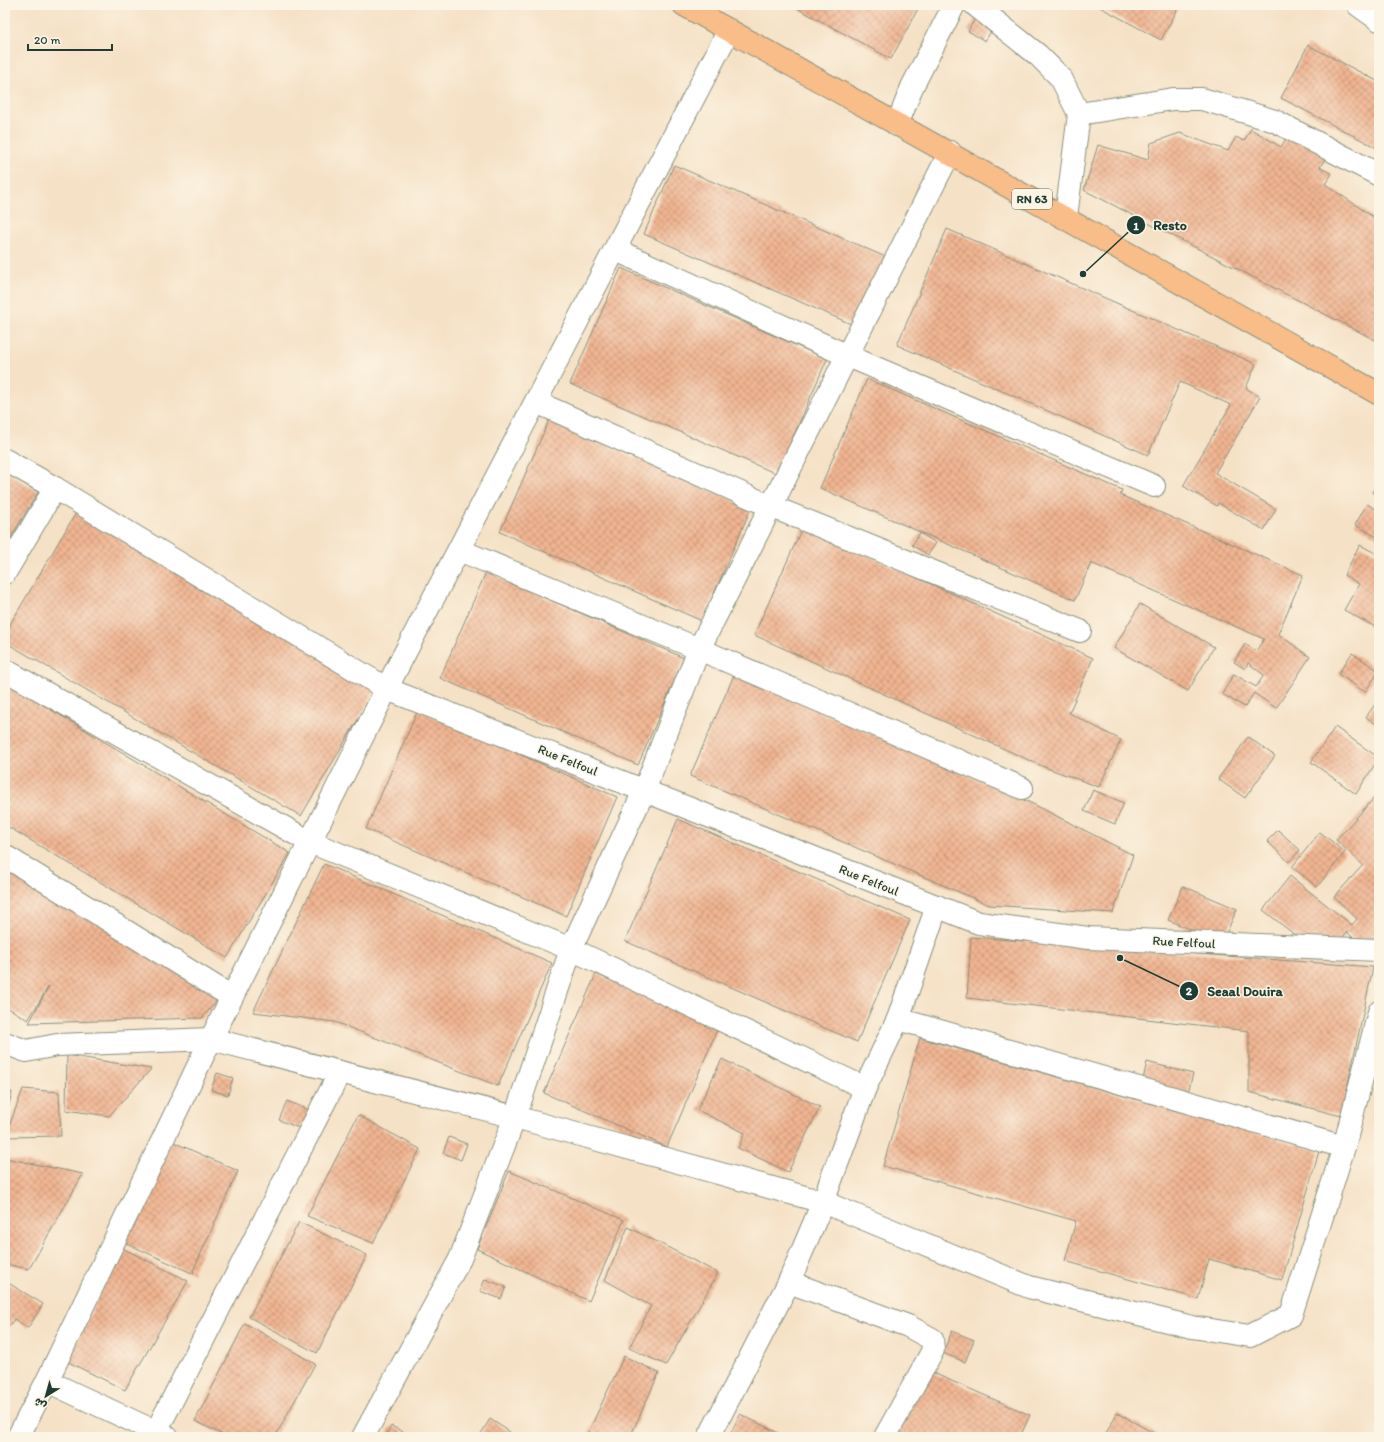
<svg xmlns="http://www.w3.org/2000/svg" width="1384" height="1442" font-family="Itim,'Playpen Sans Arabic',sans-serif">
  <defs>
    <pattern id="building-cross-hatch" width="8" height="8" patternUnits="userSpaceOnUse"><rect width="8" height="8" fill="#f1b592"/><path d="M0 0l8 8M0 8l8-8" fill="none" stroke="#c39478"/></pattern>
  </defs>
  <rect width="100%" height="100%" fill="#fcf5e5"/>
  <filter id="ink" filterUnits="userSpaceOnUse"><feTurbulence type="fractalNoise" baseFrequency=".025" numOctaves="2"/><feDisplacementMap in="SourceGraphic" scale="8" xChannelSelector="R" yChannelSelector="G"/><feConvolveMatrix kernelMatrix="1 2 1 2 8 2 1 2 1" color-interpolation-filters="sRGB"/></filter>
  <filter id="wash" filterUnits="userSpaceOnUse"><feTurbulence type="fractalNoise" baseFrequency=".012" numOctaves="4" result="noise"/><feDisplacementMap in="SourceGraphic" scale="16" xChannelSelector="R" yChannelSelector="G"/><feGaussianBlur stdDeviation="0.9" result="paint"/><feColorMatrix in="noise" values="0 0 0 0 0 0 0 0 0 0 0 0 0 0 0 0 0 1.4 0 .05"/><feComposite in="paint" operator="in"/></filter>
  <g filter="url(#wash)">
    <rect width="100%" height="100%" fill="#f5e1c6"/>
    <g id="blocks">
      <g fill="url(#building-cross-hatch)">
        <path d="M791 5H920L891 59Z"/>
        <path d="M1096 5H1180L1161 40Z"/>
        <path d="M977 15 995 25 985 41 968 31Z"/>
        <path d="M1308 45 1379 82V149L1281 98Z"/>
        <path d="M1251 129 1281 147 1288 135 1327 156 1320 167 1332 174 1325 184 1379 221V342L1084 190 1098 145 1148 160 1151 143 1180 133 1228 151 1236 137 1244 141Z"/>
        <path d="M674 165 888 258 858 327 644 234Z"/>
        <path d="M947 229 1256 364 1246 388 1260 397 1215 473 1276 509 1264 530 1218 503 1217 506 1183 486 1231 405 1180 382 1148 455 897 345Z"/>
        <path d="M621 268 827 359 777 474 570 384Z"/>
        <path d="M867 379 1122 490 1120 495 1303 575 1278 634 1310 657 1276 708 1254 693 1245 707 1222 694 1234 674 1256 687 1264 675 1248 663 1245 669 1234 662 1245 644 1256 651 1264 639 1091 563 1075 600 820 488Z"/>
        <path d="M549 420 751 508 702 621 500 532Z"/>
        <path d="M5 472 38 492 5 547Z"/>
        <path d="M1379 484V497L1373 492Z"/>
        <path d="M1367 504 1379 511V538L1355 525Z"/>
        <path d="M77 511 377 687 301 816 5 642V633Z"/>
        <path d="M803 526 1093 658 1069 713 1121 740 1099 787 1044 767 754 635Z"/>
        <path d="M920 533 936 543 928 555 912 545Z"/>
        <path d="M1360 545 1379 555V629L1344 610 1359 584 1344 575Z"/>
        <path d="M486 572 684 658 638 765 440 678Z"/>
        <path d="M1140 604 1214 647 1188 691 1114 648Z"/>
        <path d="M1352 653 1379 671 1365 692 1338 674Z"/>
        <path d="M734 675 1033 804 1133 855 1113 913 989 905 690 776Z"/>
        <path d="M5 682 290 853 227 958 5 825Z"/>
        <path d="M1379 699V726L1366 717Z"/>
        <path d="M418 710 617 797 566 916 366 829Z"/>
        <path d="M1335 727 1379 758 1356 794 1311 762Z"/>
        <path d="M1248 737 1275 756 1245 798 1218 779Z"/>
        <path d="M1093 790 1124 803 1115 824 1084 811Z"/>
        <path d="M1376 796 1379 798V956L1376 959 1347 932 1326 959 1263 910 1290 876 1352 925 1357 919 1334 897 1363 865 1336 840Z"/>
        <path d="M678 819 910 920 857 1042 625 941Z"/>
        <path d="M1278 830 1300 850 1289 862 1267 841Z"/>
        <path d="M1320 832 1345 852 1317 887 1292 867Z"/>
        <path d="M324 864 552 963 498 1086 335 1022 253 1012Z"/>
        <path d="M5 867 220 997 202 1018 29 1023 49 986 28 1020 5 1006Z"/>
        <path d="M1183 886 1237 909 1222 943 1168 920Z"/>
        <path d="M971 937 1373 967 1341 1116 1249 1092V1031L967 998Z"/>
        <path d="M596 974 718 1028 667 1147 544 1093Z"/>
        <path d="M920 1038 1319 1151 1282 1280 1209 1259 1198 1299 1065 1261 1076 1221 883 1166Z"/>
        <path d="M67 1055 151 1069 109 1116 66 1110Z"/>
        <path d="M722 1059 820 1107 788 1172 738 1148 745 1133 697 1110Z"/>
        <path d="M1147 1062 1193 1074 1187 1096 1142 1084Z"/>
        <path d="M217 1073 233 1078 228 1095 211 1090Z"/>
        <path d="M23 1089 59 1092 61 1136 5 1137Z"/>
        <path d="M5 1092H12L6 1117H5Z"/>
        <path d="M287 1101 317 1113 299 1128 279 1120Z"/>
        <path d="M358 1115 420 1149 373 1243 307 1216Z"/>
        <path d="M449 1137 467 1144 461 1160 443 1153Z"/>
        <path d="M171 1141 238 1171 193 1271 194 1274 123 1242Z"/>
        <path d="M5 1158 83 1174 29 1269 5 1264Z"/>
        <path d="M509 1171 624 1220 589 1301 477 1249Z"/>
        <path d="M299 1222 367 1255 317 1353 249 1317Z"/>
        <path d="M628 1227 718 1273 666 1365 629 1348 651 1306 605 1280Z"/>
        <path d="M122 1248 188 1281 125 1390 68 1362Z"/>
        <path d="M485 1279 506 1287 501 1299 480 1291Z"/>
        <path d="M5 1281 43 1304 28 1328 14 1319 9 1327 5 1325Z"/>
        <path d="M245 1323 315 1364 275 1437H227L195 1421Z"/>
        <path d="M952 1331 974 1340 965 1362 943 1353Z"/>
        <path d="M624 1356 659 1373 630 1437H586Z"/>
        <path d="M924 1369 1030 1415 1020 1437H910L894 1427Z"/>
        <path d="M1117 1413 1161 1437H1104Z"/>
        <path d="M740 1414 786 1437H729Z"/>
        <path d="M490 1419 510 1432 507 1437H479Z"/>
        <path d="M391 1426 414 1437H385Z"/>
      </g>
    </g>
  </g>
  <g filter="url(#ink)">
    <use href="#blocks" fill-opacity="0" stroke="#8a8f7d" stroke-width="1"/>
    <g fill="none" stroke-linecap="round" stroke-linejoin="round">
      <g stroke="#8a8f7d" stroke-width="24">
        <g id="minor">
          <path d="M975 5 1038 55 1061 78 1079 114 1066 217"/>
          <path d="M1358 5 1379 20"/>
          <path d="M1079 114 1173 99H1202L1275 121 1379 175"/>
          <path d="M897 125 912 87 954 5"/>
          <path d="M616 250 848 356 1154 486"/>
          <path d="M536 402 770 506 1080 631"/>
          <path d="M5 460 55 488 387 689 979 923 1088 938 1379 950"/>
          <path d="M459 550 699 649 1022 788"/>
          <path d="M5 573 55 488"/>
          <path d="M5 670 310 842 571 949 865 1088"/>
          <path d="M5 856 232 997"/>
          <path d="M898 1019 1344 1147 1379 1012"/>
          <path d="M5 1043 26 1051 57 1045 211 1039 515 1117 823 1202 1029 1287 1192 1327 1250 1336 1291 1315 1344 1147"/>
          <path d="M789 1282 908 1326 932 1339 933 1350 885 1437"/>
          <path d="M47 1381 167 1437"/>
          <path d="M156 1432 340 1072"/>
          <path d="M18 1437 47 1381 211 1039 396 670 729 30"/>
          <path d="M363 1437 460 1259 515 1117 571 949 644 791 699 649 950 152"/>
          <path d="M709 1437 789 1282 823 1202 865 1088 898 1019 937 906"/>
        </g>
      </g>
      <g stroke="#8a8f7d" stroke-width="24">
        <path id="major" d="M684 5 1379 394"/>
      </g>
      <use href="#minor" stroke="#fff" stroke-width="22"/>
      <use href="#major" stroke="#f8bd89" stroke-width="22"/>
    </g>
  </g>
  <g text-anchor="middle" dominant-baseline="central" stroke-width="3" stroke-linejoin="round" paint-order="stroke">
    <rect fill="#fcf5e5" stroke="#617469" stroke-width="1" x="1012" y="189" width="40" height="20" rx="3"/>
    <g font-size="12" font-weight="bold" fill="#1f3d34">
      <text x="1032" y="199">RN 63</text>
    </g>
    <g font-size="13" fill="#1f3d34" stroke="#fcf5e5">
      <text transform="translate(568 760) rotate(22)">Rue Felfoul</text>
      <text transform="translate(869 880) rotate(22)">Rue Felfoul</text>
      <text transform="translate(1184 942) rotate(3)">Rue Felfoul</text>
    </g>
  </g>
  <path fill="none" stroke="#1f3d34" stroke-width="1.5" d="M1083 274L1136 225M1120 958L1189 991"/>
  <g fill="#1f3d34" stroke="#fcf5e5" stroke-width="1.5">
    <circle cx="1083" cy="274" r="4"/>
    <circle cx="1120" cy="958" r="4"/>
    <circle cx="1136" cy="225" r="10"/>
    <circle cx="1189" cy="991" r="10"/>
  </g>
  <g font-size="12" text-anchor="middle" font-weight="bold" fill="#fff">
    <text x="1136" y="230">1</text>
    <text x="1189" y="995">2</text>
  </g>
  <g font-size="14" text-anchor="middle" font-weight="bold" fill="#1f3d34" stroke="#fcf5e5" stroke-width="3" stroke-linejoin="round" paint-order="stroke">
    <text x="1170" y="230">Resto</text>
    <text x="1245" y="996">Seaal Douira</text>
  </g>
  <rect width="1384" height="1442" fill="none" stroke="#fcf5e5" stroke-width="20"/>
  <g transform="translate(46 1396) rotate(217)" stroke="#fcf5e5" stroke-width="3" paint-order="stroke">
  <path d="M0-3L7 15L0 10L-7 15Z" fill="#1f3d34"/>
  <text y="-6" font-size="11" font-weight="bold" text-anchor="middle" fill="#1f3d34">ش</text>
  </g>
  <path d="M28 44v6h84v-6" fill="none" stroke="#1f3d34" stroke-width="2"/>
  <text x="34" y="44" font-size="12" fill="#1f3d34" stroke="#fcf5e5" stroke-width="3" paint-order="stroke">20 m</text>
</svg>
